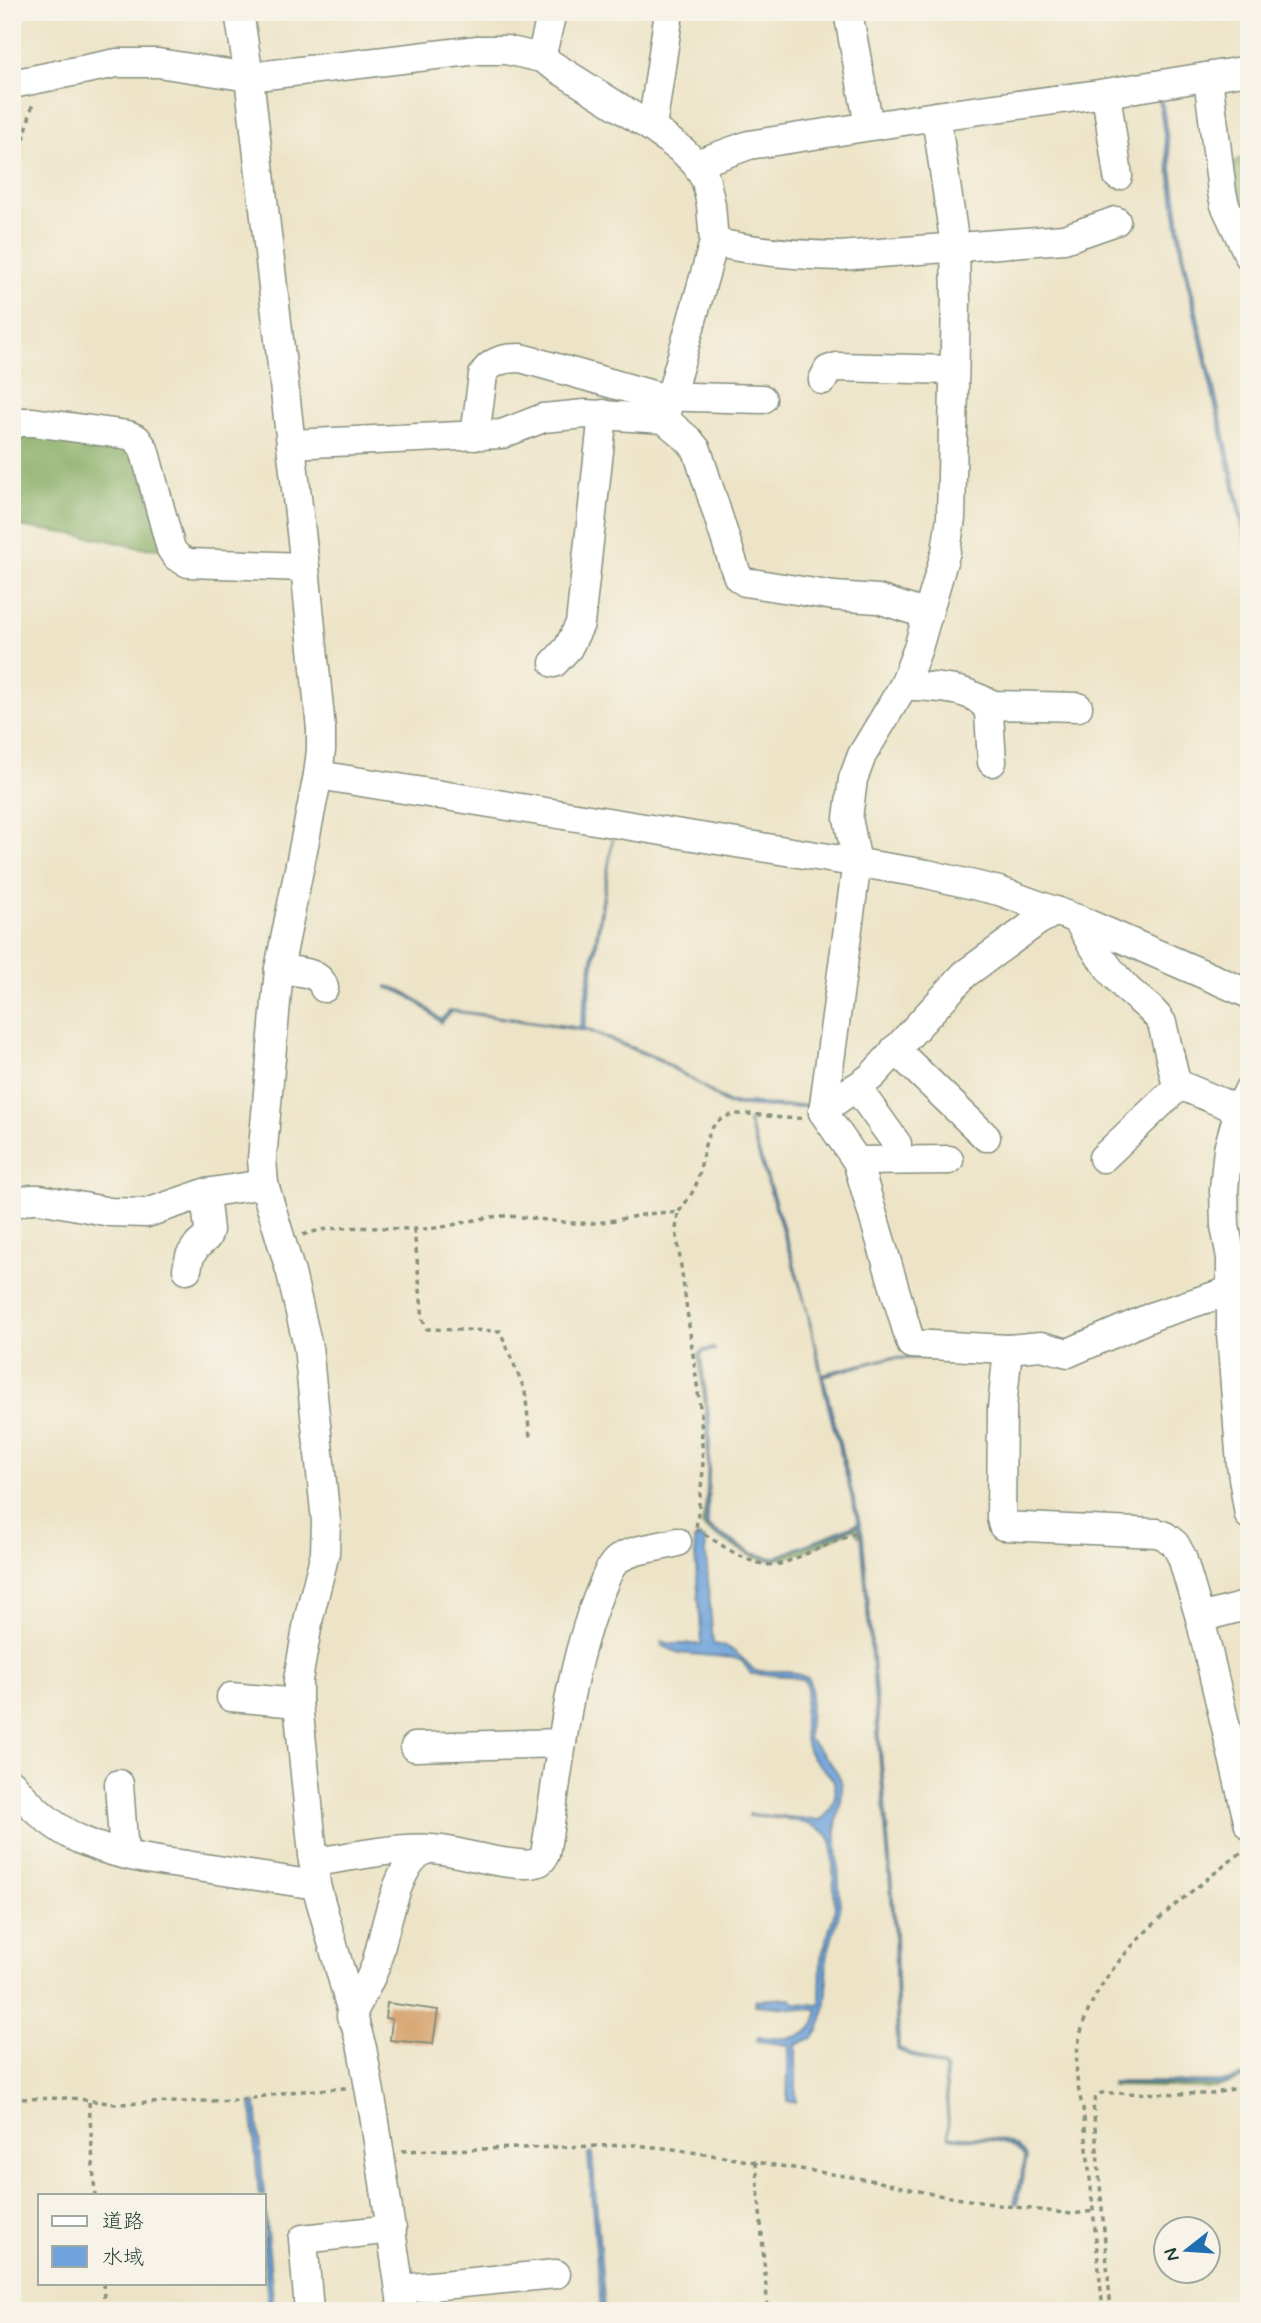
<svg xmlns="http://www.w3.org/2000/svg" width="1261" height="2323" font-family="Mynerve,'Klee One',sans-serif">
  <rect width="100%" height="100%" fill="#f7f3e8"/>
  <filter id="ink" filterUnits="userSpaceOnUse"><feTurbulence type="fractalNoise" baseFrequency=".0143" numOctaves="2"/><feDisplacementMap in="SourceGraphic" scale="14" xChannelSelector="R" yChannelSelector="G"/><feConvolveMatrix kernelMatrix="1 2 1 2 8 2 1 2 1" color-interpolation-filters="sRGB"/></filter>
  <filter id="wash" filterUnits="userSpaceOnUse"><feTurbulence type="fractalNoise" baseFrequency=".00686" numOctaves="4" result="noise"/><feDisplacementMap in="SourceGraphic" scale="28" xChannelSelector="R" yChannelSelector="G"/><feGaussianBlur stdDeviation="1.57" result="paint"/><feColorMatrix in="noise" values="0 0 0 0 0 0 0 0 0 0 0 0 0 0 0 0 0 1.4 0 .05"/><feComposite in="paint" operator="in"/></filter>
  <g filter="url(#wash)">
    <rect width="100%" height="100%" fill="#ede4c7"/>
    <g fill="#a4c56e" stroke="#628151" stroke-width="2">
      <path d="M698 1353C703 1364 704 1383 706 1396 710 1439 708 1481 705 1524L708 1529 751 1554 774 1559 858 1525 861 1535 858 1536 855 1528C831 1538 781 1568 757 1558 738 1551 721 1538 704 1528L702 1524C714 1468 706 1409 698 1353Z"/>
      <path d="M1249 2076 1215 2088 1111 2086V2084L1221 2085Z"/>
    </g>
    <g fill="#83aa61" stroke="#51744a" stroke-width="2">
      <path d="M1249 158V242L1226 172 1239 159Z"/>
      <path d="M12 425 128 435 171 549 140 548 103 539 12 525Z"/>
    </g>
    <g fill="#70a3dc" stroke="#487088" stroke-width="2">
      <path d="M1159 99H1162L1184 254 1249 544V558L1181 254Z"/>
      <path d="M613 838 584 1028 660 1059 729 1103H748L780 1106 811 1104V1106L778 1108 727 1105 699 1084 658 1060 588 1031 452 1011 441 1023C426 1009 407 991 387 988V986C407 989 426 1007 441 1020L450 1010 580 1028Z"/>
      <path d="M748 1122H749C777 1205 804 1288 822 1374L887 1358 1000 1356 887 1359 823 1376 863 1535 896 1934 899 2048 946 2068 949 2135C977 2142 1007 2129 1027 2157L1017 2204 1014 2203 1025 2158C1008 2133 975 2142 949 2137L944 2069 897 2050 894 1934 861 1535 858 1525 774 1559C750 1557 729 1541 708 1529L705 1524C710 1466 709 1411 699 1353L703 1350 714 1348 715 1350 704 1352 701 1355 710 1424 708 1526 752 1553 774 1558 858 1523 825 1394 806 1306Z"/>
      <path d="M699 1537 705 1540 713 1644C732 1645 743 1659 755 1671H789L808 1678 811 1687 808 1738C818 1751 834 1763 840 1778 848 1797 831 1820 837 1844L840 1910 826 1959 827 1992 825 2009 818 2031 812 2038 796 2045V2102H787L789 2045 757 2041 758 2037C779 2039 819 2043 817 2010L755 2005 756 2000 791 1998 795 2003 820 2005 821 1958 835 1911 832 1844C826 1818 772 1818 749 1816V1814L820 1820C827 1816 830 1811 833 1803 845 1773 813 1769 807 1747 801 1729 805 1706 807 1687L805 1681 788 1676 751 1674 742 1661 734 1658 679 1653 663 1646 661 1641 672 1644H702L694 1540Z"/>
      <path d="M1249 2074V2076L1221 2085 1111 2084V2082H1222Z"/>
      <path d="M251 2103H256L264 2195H259Z"/>
      <path d="M592 2153 605 2311H601L588 2154Z"/>
      <path d="M264 2196 274 2311H269L264 2256Z"/>
    </g>
    <g id="blocks">
      <path fill="#d39c63" d="M387 2003 438 2010 433 2044 390 2040 392 2019 385 2018Z"/>
    </g>
  </g>
  <g filter="url(#ink)">
    <use href="#blocks" fill-opacity="0" stroke="#86907e" stroke-width="2"/>
    <g fill="none" stroke-linecap="round" stroke-linejoin="round">
      <g stroke="#86907e" stroke-width="31">
        <g id="minor">
          <path d="M239 12 249 77 305 567 321 729V750L318 775 279 969 262 1159 264 1184 291 1273 308 1347 326 1521 325 1553 309 1617 298 1680V1703L316 1885 362 2048 374 2115 403 2311"/>
          <path d="M848 12 869 126"/>
          <path d="M541 58 552 12"/>
          <path d="M1208 77 1222 192 1225 205 1249 256"/>
          <path d="M12 84 117 63H158L249 77 478 50H506L541 58 652 128 683 151 696 164 706 181 711 205 714 242 664 419"/>
          <path d="M1106 93 1118 176"/>
          <path d="M936 116 955 246 956 301 951 518 946 551 918 648 904 685 862 755 853 779 848 818 857 862 823 1112 857 1161 911 1344 1008 1349 1041 1346 1068 1353 1156 1315 1233 1290"/>
          <path d="M652 128 669 12"/>
          <path d="M696 164 749 145 936 116 1106 93 1249 70"/>
          <path d="M714 242C755 252 798 255 840 256L1064 239 1116 221"/>
          <path d="M823 380 828 370 837 367 953 370"/>
          <path d="M12 425 21 422H33L128 435 137 439 144 449 171 549 177 557 188 563 305 567"/>
          <path d="M475 436 483 375C490 360 506 358 521 358L656 396 762 399"/>
          <path d="M291 444 502 434 543 418 585 414 664 419 689 440 697 450 735 569 738 577 745 582 834 596 878 599 928 615"/>
          <path d="M554 663 568 648 580 624 603 414"/>
          <path d="M904 685C929 688 980 685 989 713L992 762"/>
          <path d="M978 698 994 705 1078 707"/>
          <path d="M318 775 927 874 999 891 1077 919 1249 994"/>
          <path d="M1077 919C1091 945 1105 966 1126 988 1138 1000 1154 1009 1162 1023L1175 1078 1180 1085 1239 1110"/>
          <path d="M279 969C295 972 320 970 324 988"/>
          <path d="M895 1049 986 1137"/>
          <path d="M857 1088 897 1144"/>
          <path d="M1249 1089 1239 1110 1228 1149 1224 1189 1225 1226 1231 1258V1333L1241 1465 1249 1515"/>
          <path d="M823 1112C837 1097 856 1089 872 1076L965 974 1038 921 1056 911"/>
          <path d="M1103 1158 1180 1085"/>
          <path d="M857 1161 949 1160"/>
          <path d="M12 1204 31 1199H40L110 1212 147 1213 205 1193 264 1184"/>
          <path d="M187 1269 190 1256 196 1247 207 1237 209 1230 205 1193"/>
          <path d="M1008 1349 1002 1408 1001 1518 1003 1526 1157 1533 1165 1536 1175 1544 1182 1557 1189 1581 1200 1618 1249 1825"/>
          <path d="M1200 1618 1249 1605"/>
          <path d="M231 1697 298 1703"/>
          <path d="M415 1747 562 1743"/>
          <path d="M12 1784C31 1807 55 1829 83 1841 119 1857 160 1861 198 1867 237 1873 277 1879 316 1885"/>
          <path d="M119 1784 124 1854"/>
          <path d="M313 1862C357 1857 403 1843 448 1851 466 1854 523 1870 539 1862 543 1860 543 1858 545 1854 560 1767 566 1676 599 1594 604 1583 608 1569 616 1561 631 1548 659 1548 677 1542"/>
          <path d="M351 2016C359 2000 369 1983 375 1967 385 1937 395 1861 426 1850"/>
          <path d="M400 2289 556 2274"/>
          <path d="M309 2311 303 2239 392 2229"/>
        </g>
      </g>
      <g stroke="#86907e" stroke-width="3.5" stroke-dasharray="5 5" stroke-linecap="butt">
        <path d="M12 188 33 102"/>
        <path d="M678 1214 676 1229 701 1414 703 1471 696 1529"/>
        <path d="M414 1229 423 1320 427 1329 500 1331 525 1391 530 1437"/>
        <path d="M303 1235C337 1222 387 1230 424 1229 451 1228 476 1217 503 1216 533 1216 563 1225 593 1223 621 1221 651 1210 678 1213 684 1204 692 1195 696 1185 706 1157 700 1115 740 1114 760 1113 780 1120 801 1118"/>
        <path d="M696 1529C721 1543 753 1572 784 1563L855 1533"/>
        <path d="M12 2099 71 2098 116 2104 241 2100 289 2092 346 2088"/>
        <path d="M89 2102 95 2195"/>
        <path d="M402 2151 636 2145 673 2149 876 2181 932 2194 999 2205 1072 2214 1094 2211"/>
        <path d="M756 2162 768 2311"/>
        <path d="M103 2283 105 2311"/>
        <path d="M1103 2311 1083 2108C1047 1992 1168 1910 1247 1848"/>
        <path d="M1111 2311 1093 2104 1096 2097 1101 2093 1212 2094 1249 2085"/>
      </g>
      <use href="#minor" stroke="#fff" stroke-width="28"/>
    </g>
  </g>
  <rect width="1261" height="2323" fill="none" stroke="#f7f3e8" stroke-width="42"/>
  <rect x="38" y="2194" width="228" height="91" fill="#f7f3e8" stroke="#a1aaa0" stroke-width="2"/>
  <rect x="52" y="2216" width="35" height="10" fill="#ffffff" stroke="#a1aaa0" stroke-width="2"/>
  <text x="102" y="2228" font-size="21" fill="#1f3d34">道路</text>
  <rect x="52" y="2246" width="35" height="21" fill="#70a3dc" stroke="#a1aaa0" stroke-width="2"/>
  <text x="102" y="2264" font-size="21" fill="#1f3d34">水域</text>
  <g transform="translate(1187 2250) rotate(253)"><circle r="33" fill="#f7f3e8" stroke="#a1aaa0" stroke-width="2"/>
  <path d="M0-5L12 26L0 18L-12 26Z" fill="#1f6fb2"/>
  <text y="-10" font-size="19" font-weight="bold" text-anchor="middle" fill="#1f3d34">N</text>
  </g>
</svg>
